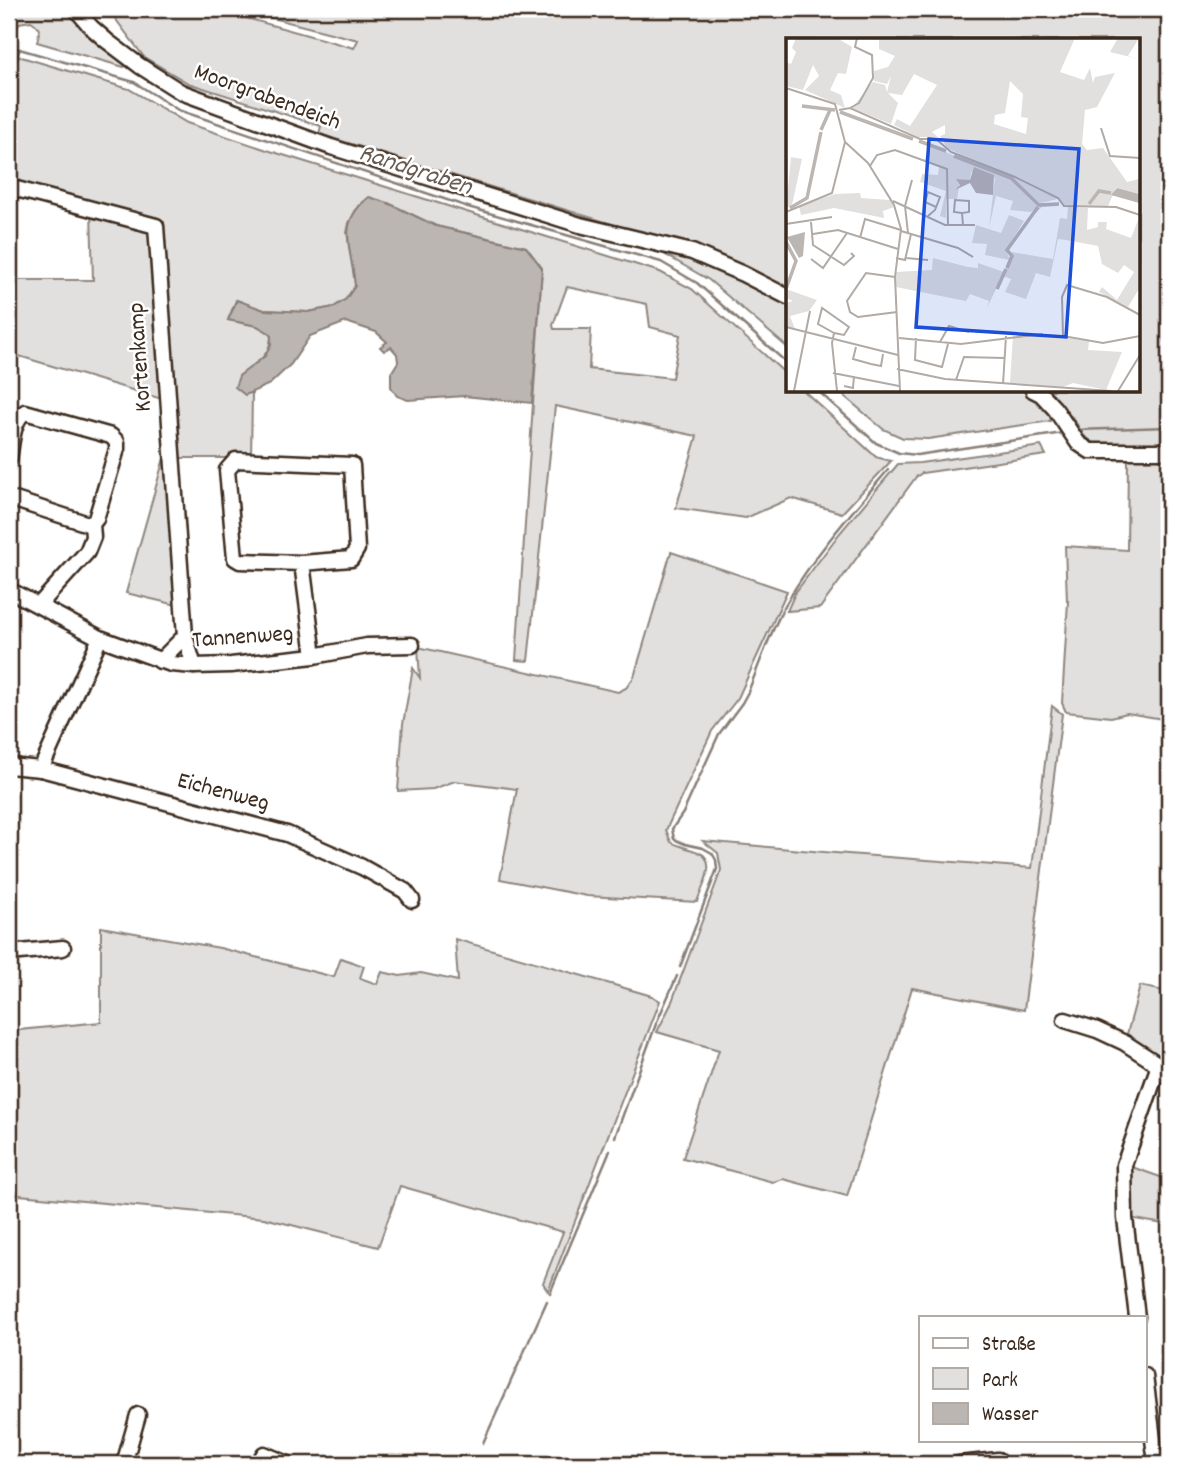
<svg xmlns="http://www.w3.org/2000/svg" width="1178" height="1473" font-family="Dekko,sans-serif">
  <rect width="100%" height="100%" fill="#fff"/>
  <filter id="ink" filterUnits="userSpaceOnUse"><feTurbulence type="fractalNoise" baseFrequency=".0143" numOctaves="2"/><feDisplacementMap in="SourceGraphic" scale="14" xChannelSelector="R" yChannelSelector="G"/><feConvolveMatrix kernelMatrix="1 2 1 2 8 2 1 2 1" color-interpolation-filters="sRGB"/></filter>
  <g filter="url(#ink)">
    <g fill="#e2e0de" stroke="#8e857e" stroke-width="2" fill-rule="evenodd">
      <path d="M9 9H69L98 44 127 63 124 67 37 42C40 31 41 27 31 21L19 23 14 36 9 34Z"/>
      <path d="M108 9H214L354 48 358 40 237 9H1169V445L1100 447 1084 436 1073 418 1058 406 1044 390H1138V40H788V293L667 241 319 134 321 126 188 83 144 57Z"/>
      <path d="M18 56 129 89 187 123 267 150 660 272 692 289 788 376V390H803L876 457 891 461 842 513 791 498 746 518 676 508 697 436 555 406 528 661 516 660 542 268 526 247 436 226 388 203 358 206 349 223 347 233 354 267 355 286 346 299 334 307 308 312 264 310 236 300 228 320 258 326 271 334C271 357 256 363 239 376L245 394 252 393 251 458H170L177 605 126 593 164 458 162 399 9 353V280H93L91 211 137 228 158 218 9 181V80ZM567 287 647 304 650 327 680 335 672 378 589 369 591 329H554L553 325Z"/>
      <path d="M665 248 691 256 788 302V348L709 280 664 254Z"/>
      <path d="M837 390H1022L1039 397 1052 412 1050 421 928 439 903 438 883 429Z"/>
      <path d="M1041 446 1046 455 922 473 916 477 820 608 787 611 795 593 839 534 898 464 920 463Z"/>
      <path d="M1128 459H1169V720L1127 713 1111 717 1066 712 1062 703 1068 601H1067L1065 546 1127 550Z"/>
      <path d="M671 552 787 591 738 698 712 731 666 830 671 842C680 847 689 848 698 852 719 860 702 887 697 902L587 896 500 879 517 789 455 781 433 789 398 791 403 724 413 668 420 678 418 647 618 692 626 688 634 677Z"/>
      <path d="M1052 706 1062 714 1024 1010 912 988 847 1196 783 1179 773 1182 683 1158 719 1050 657 1032 671 1004 721 870 718 853 703 841 835 853 1032 868Z"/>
      <path d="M101 927 220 948 334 977 341 958 364 966 360 978 377 984 382 972 400 976 421 973 458 981 455 939 652 996 660 1001 548 1291 543 1283 563 1232 400 1186 378 1247 264 1218 9 1194V1031L101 1022Z"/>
      <path d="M1140 986 1169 992V1062L1159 1059 1127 1034Z"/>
      <path d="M1129 1166 1169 1180V1225L1129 1218Z"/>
    </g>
    <path fill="#bcb6b3" stroke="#887e77" stroke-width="2" d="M369 197 388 203 436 226 526 247 542 268 532 403 464 396 408 400 397 396 391 387V373L398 362 397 354 391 347 384 351 380 347 387 342 376 332 346 322 310 336 291 364 270 384 245 395 235 387 239 376 265 356 271 345V334L257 326 228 320 237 300 264 310 308 312 334 307 346 299 355 286C352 249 335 224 369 197Z"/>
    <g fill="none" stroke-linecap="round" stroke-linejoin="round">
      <g stroke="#887e77" stroke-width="2.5">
        <path d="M9 46 134 82 178 110 468 207 661 262 697 283 788 364"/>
        <path d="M9 74 20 49"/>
        <path d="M817 390 876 443 899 453 917 455 1063 433"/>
        <path d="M1076 430 1169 427"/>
        <path d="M680 967 717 869 716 860 712 853 703 848 685 844 674 839 672 829 683 813 719 734 742 703 748 692C760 663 771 629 787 602 813 556 853 511 888 470"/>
        <path d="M615 1137 656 1024 677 976"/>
        <path d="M550 1293 610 1150"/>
        <path d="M483 1443 547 1301"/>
      </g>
      <g stroke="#3b2a1e" stroke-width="19">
        <g id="minor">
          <path d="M76 9 91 27 107 41 140 66 181 92 331 147 580 225 692 252 743 274 788 297"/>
          <path d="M9 187 156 226 185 636 194 666"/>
          <path d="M1033 390 1041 394 1055 409 1078 443 1090 451H1169"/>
          <path d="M9 459C12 445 12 420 25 412L111 436 117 442V449L96 519 92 524 93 537 87 552 39 605"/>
          <path d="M9 498 88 524H92"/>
          <path d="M302 563 240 561 235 558 227 470 236 460 352 465 357 549 351 559 302 563 314 656"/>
          <path d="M9 590 100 638 171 664 194 666 231 665 314 656 367 646 412 645"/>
          <path d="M160 661 185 636"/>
          <path d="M9 766 41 769 287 834 362 867 405 891 412 900"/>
          <path d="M41 769 100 638"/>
          <path d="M9 953 63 948"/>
          <path d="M1065 1020 1097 1030 1125 1043 1159 1065"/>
          <path d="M1137 1317 1125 1218 1124 1165 1159 1065 1169 1068"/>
          <path d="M1145 1376 1156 1463 1168 1464"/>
          <path d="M124 1464 138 1415"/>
          <path d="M258 1464 264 1454 288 1464"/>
          <path d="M959 1464 998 1460"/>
        </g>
      </g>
      <use href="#minor" stroke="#fff" stroke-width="14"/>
    </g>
  </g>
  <g text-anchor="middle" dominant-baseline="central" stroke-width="5" stroke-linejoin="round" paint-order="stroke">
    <g font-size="24" fill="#3b2a1e" stroke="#fff">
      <text transform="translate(267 98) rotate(20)">Moorgrabendeich</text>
      <text transform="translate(141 357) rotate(-94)">Kortenkamp</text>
      <text transform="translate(243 638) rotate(-4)">Tannenweg</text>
      <text transform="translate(223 793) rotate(15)">Eichenweg</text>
    </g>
    <g font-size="26" font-style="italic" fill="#685b52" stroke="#fff">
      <text transform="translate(415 171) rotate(18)">Randgraben</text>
    </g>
  </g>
  <g transform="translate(786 38)">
    <rect width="354" height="354" fill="#fff"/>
    <path d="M10 0H51L66 9 60 36 52 35 44 52 55 57 59 70 19 52 33 38 27 27 17 52 0 48V24L5 26 10 14 6 10ZM93 0H289L274 34 298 42 304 30 307 45 309 39 329 35 311 69 299 72 296 106 301 112 317 110 341 144 353 141V156L330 150 322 168H279L272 161 254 165 225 139 161 110 154 98 159 96V87L146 94 152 99H132L108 87 111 81 124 88 151 47 128 36 116 57 102 55 112 65 105 86 66 70 87 44 99 47 101 54 105 38 101 46 88 43V33L102 29 109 18 93 11ZM224 43 237 56 235 79 242 80 240 96 208 86 209 77 219 75ZM332 0H353L342 18 353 21 324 14ZM145 108 224 141 252 168H272L256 169 238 186 252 169 245 174 224 172 227 163 210 158 203 190 209 140 185 134 184 142 174 143 171 161H160V180L154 178 160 153 134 144 136 136 152 137 153 129 138 123ZM5 119 16 121 6 167 0 170ZM74 155 75 160 104 162 108 169 97 173 98 180 48 170 15 177 13 168 49 156ZM282 169 302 170 301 192 312 189V184H321L320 191 345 200 353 180V251L342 269 313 254 316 249 331 262 348 234 338 227 332 235 316 226 312 208 280 202 272 201 264 239 250 235 240 261 219 254 225 241 217 238 225 214 267 221 274 180 281 181ZM223 177 238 183 220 212 224 222 199 217 201 206 186 205 190 187 215 195ZM147 220 182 229 192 230V225L218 234 201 270 203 263 184 256 180 263 110 249V234L146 232ZM0 251 31 262 23 273 4 278 9 291 0 288V265L7 263 0 260ZM264 296 303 303 302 312 336 314 320 352 287 345 277 349 224 345 227 298Z" fill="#e2e0de" fill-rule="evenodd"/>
    <path d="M188 129 208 137 207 157 190 155 184 145 169 152 174 147 170 141 184 142ZM331 150 353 156V165L325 157ZM19 194 17 218 13 220 1 199Z" fill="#bcb6b3"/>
    <path fill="none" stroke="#bcb6b3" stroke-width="3.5" d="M16 68 49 72M54 74 127 101M35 92 44 72M133 103 160 113M168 118 225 140 253 167 273 166M303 166 313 153 325 155M4 170 21 160 35 94M0 204 10 223 0 251M221 230 226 218 221 212 252 169M211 251 220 231"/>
    <path fill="none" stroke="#b1aaa5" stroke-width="2" d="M0 50 49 66 59 104 82 125 108 167 115 191 109 239 114 353M64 70 73 65 87 40 86 17 69 9 71 0M53 72 64 70 134 101H150L165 114 229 139 272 160 278 168 330 169 354 177M315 90 324 118 354 120M84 128 91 117 109 112 161 131 162 188M107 163 159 187H189M0 174 46 155 59 104M176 175 168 174 169 162 183 163V174L176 175 177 187M142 178 149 172 154 159 142 154 139 164 150 169M25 184 27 207 58 227 68 218 65 215M0 186 46 179M115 193 172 210 187 219M122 195 119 168 126 142M27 196 52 192 112 211M74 200 79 181 115 192M110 220 119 222 125 196M120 220 142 222M25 221 37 230 61 195M109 239 80 235 61 263 64 274 72 279 111 274M354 277 321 259 281 247 276 259 277 298 317 305 354 298M0 289 112 317M48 295 32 286 36 270 63 289 58 297 48 295 46 305 51 353M113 300 175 306 257 296M130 300 129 322 156 329 162 306M154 304 163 288 183 294M70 309 67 321 85 326 95 328 97 316M111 331 159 341 325 353M47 335 113 348M170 342 178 319 218 320M217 346 220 298M58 348 67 350 68 338M8 353 24 273M332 353 354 317"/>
    <path fill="#1d4ed8" fill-opacity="0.15" stroke="#1d4ed8" stroke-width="3.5" d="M143 101 293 111 280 299 130 289Z"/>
    <rect width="354" height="354" fill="none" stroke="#3b2a1e" stroke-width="3.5"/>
  </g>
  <rect width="1178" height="1473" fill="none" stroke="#fff" stroke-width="35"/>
  <rect x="18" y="18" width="1143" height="1438" fill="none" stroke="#3b2a1e" stroke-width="2.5" filter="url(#ink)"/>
  <rect x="919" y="1316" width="228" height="126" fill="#ffffff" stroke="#b1aaa5" stroke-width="2"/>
  <rect x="933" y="1338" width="35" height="10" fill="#ffffff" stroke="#b1aaa5" stroke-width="2"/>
  <text x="982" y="1350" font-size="21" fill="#3b2a1e">Straße</text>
  <rect x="933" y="1368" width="35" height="21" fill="#e2e0de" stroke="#b1aaa5" stroke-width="2"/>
  <text x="982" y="1386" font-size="21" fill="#3b2a1e">Park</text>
  <rect x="933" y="1403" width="35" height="21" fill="#bcb6b3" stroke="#b1aaa5" stroke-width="2"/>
  <text x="982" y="1420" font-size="21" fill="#3b2a1e">Wasser</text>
</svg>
